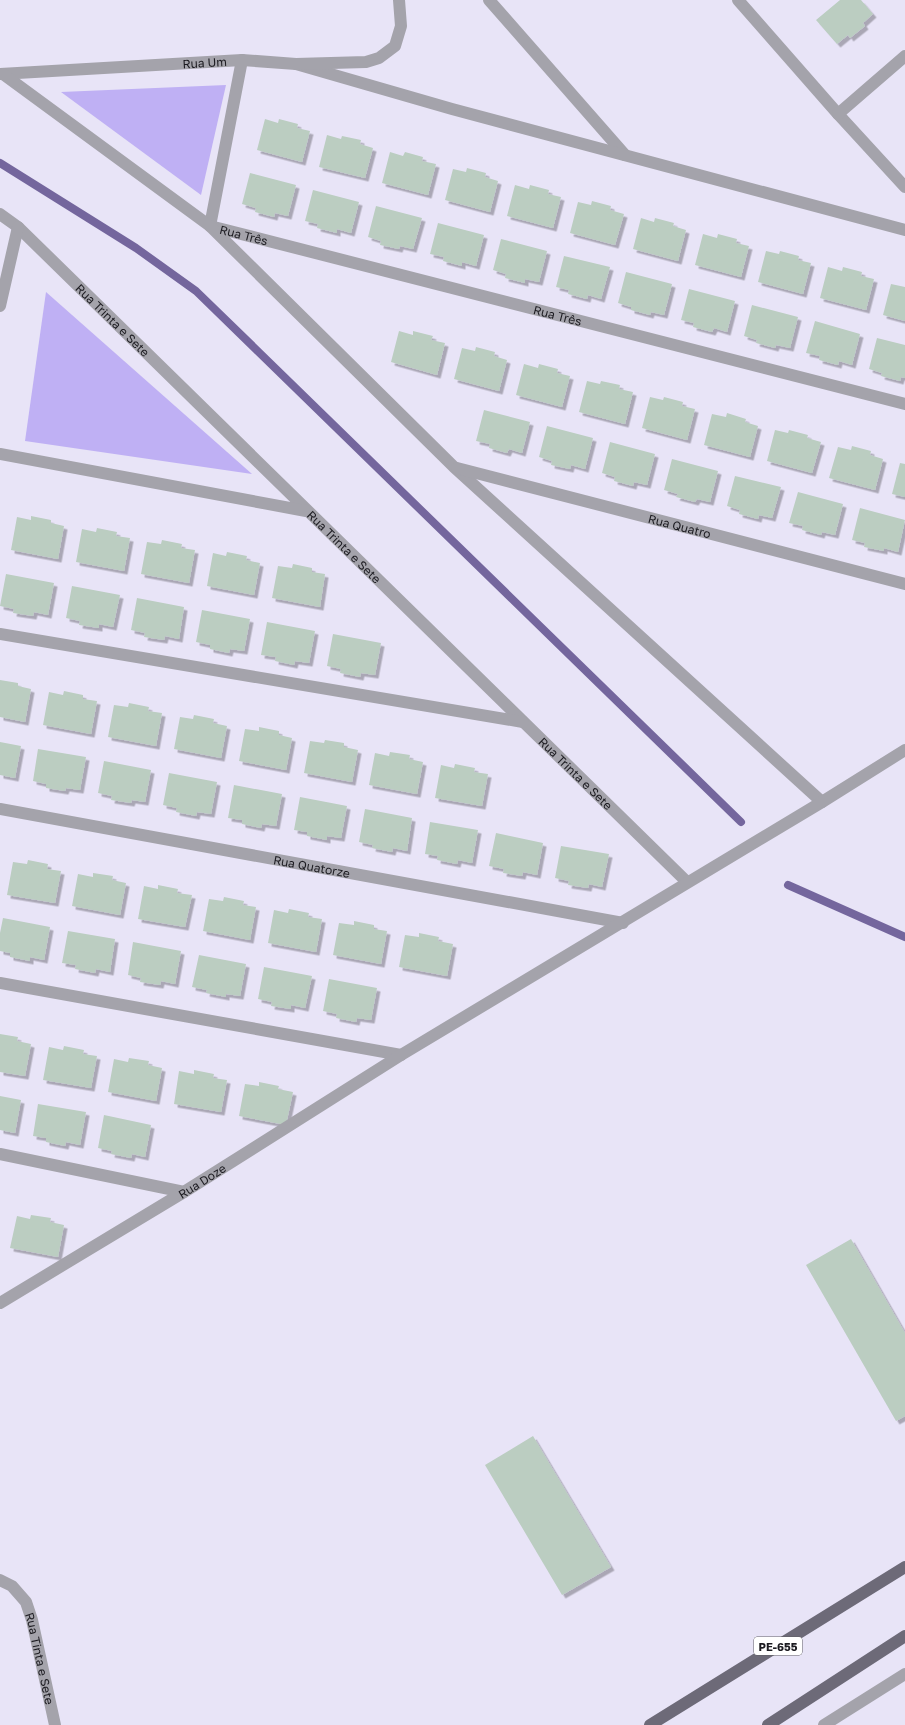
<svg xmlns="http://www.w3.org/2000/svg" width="905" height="1725" font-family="'Golos Text',sans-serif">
  <defs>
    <filter id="shadow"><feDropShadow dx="3.5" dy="3.5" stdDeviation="0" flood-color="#0004"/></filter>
  </defs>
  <rect width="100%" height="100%" fill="#e8e4f7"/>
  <g fill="#bfb0f4">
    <path d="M226 85 201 195 61 92Z"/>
    <path d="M46 292 252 474 25 441Z"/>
  </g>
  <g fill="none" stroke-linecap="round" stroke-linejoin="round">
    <g stroke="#74669d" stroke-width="8">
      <path d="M0 163 136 248 196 291 741 822"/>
      <path d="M788 885 905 937"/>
    </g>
  </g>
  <g fill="#bbcdc1" filter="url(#shadow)">
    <path d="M840 0H861L873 14 863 23 865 26 850 38 848 35 837 44 816 20Z"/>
    <path d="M265 119 278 123 279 119 298 124 297 128 310 131 302 162 257 150Z"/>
    <path d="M327 135 341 139 342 136 361 140 360 144 373 148 365 178 319 167Z"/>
    <path d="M390 152 403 156 405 152 423 157 422 161 436 164 428 195 382 183Z"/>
    <path d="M467 168 486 173 485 177 498 181 490 212 445 200 453 169 466 172Z"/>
    <path d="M250 173 296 185 288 216 275 213 274 217 255 212 256 208 242 204Z"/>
    <path d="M515 185 529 189 530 185 549 190 548 194 561 197 553 228 507 216Z"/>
    <path d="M313 190 359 202 351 233 337 229V233L317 228 318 224 305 221Z"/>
    <path d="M592 201 611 206 610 210 624 214 615 245 570 233 578 202 591 205Z"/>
    <path d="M376 206 422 218 413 249 400 246 399 249 380 245 381 241 368 237Z"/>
    <path d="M641 218 654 222 655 218 674 223 673 226 686 230 678 261 633 249Z"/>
    <path d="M438 223 484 235 476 266 462 262V266L443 261 444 257 430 254Z"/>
    <path d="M703 234 717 238 718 234 737 239 736 243 749 246 741 277 695 265Z"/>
    <path d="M501 239 547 251 539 282 525 279V283L505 278 506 274 493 270Z"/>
    <path d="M766 251 779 254 780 251 799 256 798 260 811 263 803 294 758 282Z"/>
    <path d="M564 256 610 267 601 299 588 295 587 299 568 294 569 290 556 287Z"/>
    <path d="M828 267 842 271 843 267 862 272 861 276 874 279 866 310 820 298Z"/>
    <path d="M626 272 672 284 664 315 651 312 650 315 631 310V307L618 303Z"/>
    <path d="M891 284 905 287V321L883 315Z"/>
    <path d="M689 289 735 301 727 332 714 328 712 332 693 327 694 323 681 320Z"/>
    <path d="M752 305 798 317 790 348 776 345 775 348 756 343 757 340 744 336Z"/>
    <path d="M815 321 860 334 852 365 839 361 838 365 819 360 820 356 806 353Z"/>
    <path d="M399 331 413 335V331L433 336 431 340 445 343 437 375 391 362Z"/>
    <path d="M877 338 905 345V378L901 377 900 381 881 376 882 373 869 369Z"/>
    <path d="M476 347 495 352 494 356 507 360 499 391 454 379 462 348 475 351Z"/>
    <path d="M524 364 538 368 539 364 558 369 557 373 570 376 562 407 516 395Z"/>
    <path d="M587 381 600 384 601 381 620 385 619 389 633 392 625 424 579 412Z"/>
    <path d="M650 397 663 400 664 397 683 402 682 406 695 409 687 440 642 428Z"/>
    <path d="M484 410 530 422 522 453 509 449 507 453 489 448 490 444 476 441Z"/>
    <path d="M727 413 746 419 745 422 758 426 750 457 704 445 712 414 726 417Z"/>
    <path d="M547 426 593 438 585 469 571 465 570 469 551 465 552 461 539 457Z"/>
    <path d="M775 430 788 433 789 430 808 435 807 438 821 442 812 473 767 461Z"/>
    <path d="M610 442 655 454 647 485 634 482 633 486 614 481 615 477 602 473Z"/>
    <path d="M852 446 871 451 870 455 883 459 875 490 829 478 838 447 851 450Z"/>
    <path d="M672 459 718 471 710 502 697 499 695 502 676 497 678 494 664 490Z"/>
    <path d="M900 463 905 464V497L892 494Z"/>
    <path d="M735 476 781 487 772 518 759 515 758 519 739 514 740 510 727 506Z"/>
    <path d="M798 492 843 504 835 535 822 532 821 535 802 530 803 526 789 523Z"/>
    <path d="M860 508 905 520 898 552 884 548V551L864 547 865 543 852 540Z"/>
    <path d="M31 516 51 520V523L64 526 58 559 11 550 17 517 31 520Z"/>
    <path d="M97 528 117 532 116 536 130 538 124 571 76 562 82 529 96 532Z"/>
    <path d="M162 540 182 544 181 548 195 550 189 583 141 574 147 542 161 544Z"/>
    <path d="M227 552 247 556 246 560 260 563 254 595 207 586 213 553 226 556Z"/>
    <path d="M293 564 312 568V572L325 574 320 607 272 598 278 566 292 568Z"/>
    <path d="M6 574 54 583 48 615 34 612 33 616 13 613 14 609 0 606Z"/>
    <path d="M72 586 120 595 113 627 99 624V628L79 625 80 621 66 618Z"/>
    <path d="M137 598 184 607 179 639 165 636 164 640 144 637 145 633 131 630Z"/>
    <path d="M202 610 250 619 244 651 230 649 229 653 210 649V645L196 642Z"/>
    <path d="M267 622 315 631 309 663 295 661 294 665 275 661 276 657 261 655Z"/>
    <path d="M333 634 381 643 375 675 361 673 360 677 340 673 341 669 327 666Z"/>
    <path d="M0 680 18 683V686L31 689 25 722 0 717Z"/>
    <path d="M64 691 83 695V699L97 701 91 734 43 725 49 692 63 695Z"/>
    <path d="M129 703 149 707 148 711 162 713 156 746 108 737 114 705 128 707Z"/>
    <path d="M194 715 214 719 213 723 227 726 221 758 174 749 180 717 193 719Z"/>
    <path d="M259 727 279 731V735L292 738 286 770 239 761 245 729 259 731Z"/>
    <path d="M325 740 344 743V747L358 750 352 782 304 773 310 741 324 743Z"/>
    <path d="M0 742 21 746 15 778 0 775Z"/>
    <path d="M38 749 86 757 80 790 66 788 65 791 46 788V784L33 781Z"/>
    <path d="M390 752 410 755 409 759 423 762 417 794 369 785 375 753 389 756Z"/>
    <path d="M104 761 151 770 145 802 132 800 131 803 111 800 112 796 98 793Z"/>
    <path d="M455 764 475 768 474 772 488 774 482 806 435 798 441 765 454 768Z"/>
    <path d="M169 773 217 782 211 814 197 812 196 816 176 812 177 808 163 805Z"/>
    <path d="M234 785 282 794 276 826 262 824 261 828 242 824V820L228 818Z"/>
    <path d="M300 797 347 806 341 838 327 836V840L307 836V832L294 830Z"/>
    <path d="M365 809 412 818 407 851 393 848 392 852 372 848 373 845 359 842Z"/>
    <path d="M430 822 478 830 472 863 458 860 457 864 437 860 438 856 425 854Z"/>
    <path d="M496 833 543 843 537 875 523 872 522 876 503 873 504 869 489 866Z"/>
    <path d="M561 846 609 854 602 887 589 884 588 888 568 885 569 881 555 878Z"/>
    <path d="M28 860 48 864 47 869 61 871 55 903 7 895 13 862 27 864Z"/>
    <path d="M93 873 113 876 112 880 126 883 120 915 72 906 78 874 93 877Z"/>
    <path d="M158 885 178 889 177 893 192 895 185 927 138 919 144 886 158 889Z"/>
    <path d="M224 897 244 901 243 905 256 907 250 940 203 931 209 899 223 901Z"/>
    <path d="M289 909 309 913 308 917 322 919 316 952 268 943 274 910 288 913Z"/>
    <path d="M3 918 50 927 44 960 30 957V961L10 957V953L0 951V933Z"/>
    <path d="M354 921 374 925V929L387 931 381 964 333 955 339 923 354 925Z"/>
    <path d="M68 931 115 939 110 972 96 969 95 973 75 969 76 965 62 963Z"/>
    <path d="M419 933 439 937 438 941 453 944 447 976 399 967 405 935 419 937Z"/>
    <path d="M133 942 181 951 175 984 161 981 160 985 140 982 141 978 128 975Z"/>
    <path d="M199 955 246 964 240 996 226 994V997L206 993 207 990 192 987Z"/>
    <path d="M264 967 312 976 305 1008 291 1005V1009L271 1006 272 1002 258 999Z"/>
    <path d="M329 979 377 988 371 1020 357 1018 356 1022 336 1018 337 1014 323 1011Z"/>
    <path d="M0 1034 18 1037 17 1041 31 1044 25 1076 0 1072Z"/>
    <path d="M64 1046 84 1050 83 1054 97 1056 91 1088 43 1080 49 1047 63 1050Z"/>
    <path d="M129 1058 149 1061 148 1065 162 1068 156 1101 108 1092 114 1059 128 1062Z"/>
    <path d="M194 1070 214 1074 213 1078 227 1080 221 1112 174 1104 179 1071 194 1074Z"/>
    <path d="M259 1082 279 1086 278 1089 293 1092 286 1125 239 1116 245 1084 259 1086Z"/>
    <path d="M0 1096 21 1100 15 1133 0 1130Z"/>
    <path d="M38 1104 86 1112 80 1145 66 1142 65 1146 46 1142V1138L33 1136Z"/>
    <path d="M104 1115 151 1125 145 1157 132 1154 131 1158 111 1154 112 1151 98 1148Z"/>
    <path d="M31 1215 51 1218 50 1222 64 1225 58 1257 10 1248 17 1216 30 1219Z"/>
    <path d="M851 1239 905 1333V1416L896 1421 806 1265Z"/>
    <path d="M533 1436 611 1567 562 1595 485 1465Z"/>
  </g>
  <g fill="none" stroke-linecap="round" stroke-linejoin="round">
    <g stroke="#a4a3ab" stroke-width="12">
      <path d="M489 0 625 155"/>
      <path d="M738 0 838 114 905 187"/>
      <path id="s1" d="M242 60 210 226 905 404"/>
      <path d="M296 64 452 109 905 230"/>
      <path id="s2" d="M0 74 242 60 296 64 366 62 379 58 395 46 401 26 399 0"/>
      <path d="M3 74 210 226 454 467 822 802"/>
      <path d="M838 114 905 56"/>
      <path id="s3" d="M0 214 18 227 687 882"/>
      <path d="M0 306 18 227"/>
      <path d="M0 454 306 511"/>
      <path id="s4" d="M457 468 905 584"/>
      <path d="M0 634 523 722"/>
      <path id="s5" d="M0 809 623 923"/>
      <path d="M0 983 401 1055"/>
      <path d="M0 1154 184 1192"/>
      <path id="s6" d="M0 1303 184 1192 401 1055 822 802 905 750"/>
      <path id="s7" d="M0 1580 12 1586 26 1602 32 1620 55 1725"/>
      <path d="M824 1725 905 1674"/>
    </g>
    <g stroke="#6d6a78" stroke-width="12">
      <path d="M650 1725 905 1567"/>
      <path d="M768 1725 905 1636"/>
    </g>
  </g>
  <g text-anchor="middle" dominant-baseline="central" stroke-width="3" stroke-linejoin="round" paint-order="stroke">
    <rect fill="#fff" stroke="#605f64" stroke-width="1" x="754" y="1637" width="48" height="18" rx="3"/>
    <g font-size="11" font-weight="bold" fill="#1c1b21">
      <text x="778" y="1646">PE-655</text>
    </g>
    <g font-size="12" fill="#1c1b21" stroke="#fff">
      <text stroke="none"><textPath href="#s2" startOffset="205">Rua Um</textPath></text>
      <text stroke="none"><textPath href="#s1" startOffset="204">Rua Três</textPath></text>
      <text stroke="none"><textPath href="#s1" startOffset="528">Rua Três</textPath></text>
      <text stroke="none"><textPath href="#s3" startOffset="155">Rua Trinta e Sete</textPath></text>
      <text stroke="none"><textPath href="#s4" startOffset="230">Rua Quatro</textPath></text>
      <text stroke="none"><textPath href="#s3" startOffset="479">Rua Trinta e Sete</textPath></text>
      <text stroke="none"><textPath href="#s3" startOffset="803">Rua Trinta e Sete</textPath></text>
      <text stroke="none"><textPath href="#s5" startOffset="317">Rua Quatorze</textPath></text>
      <text stroke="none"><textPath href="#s6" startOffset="236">Rua Doze</textPath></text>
      <text stroke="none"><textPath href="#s7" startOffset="93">Rua Tinta e Sete</textPath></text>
    </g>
  </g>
</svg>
